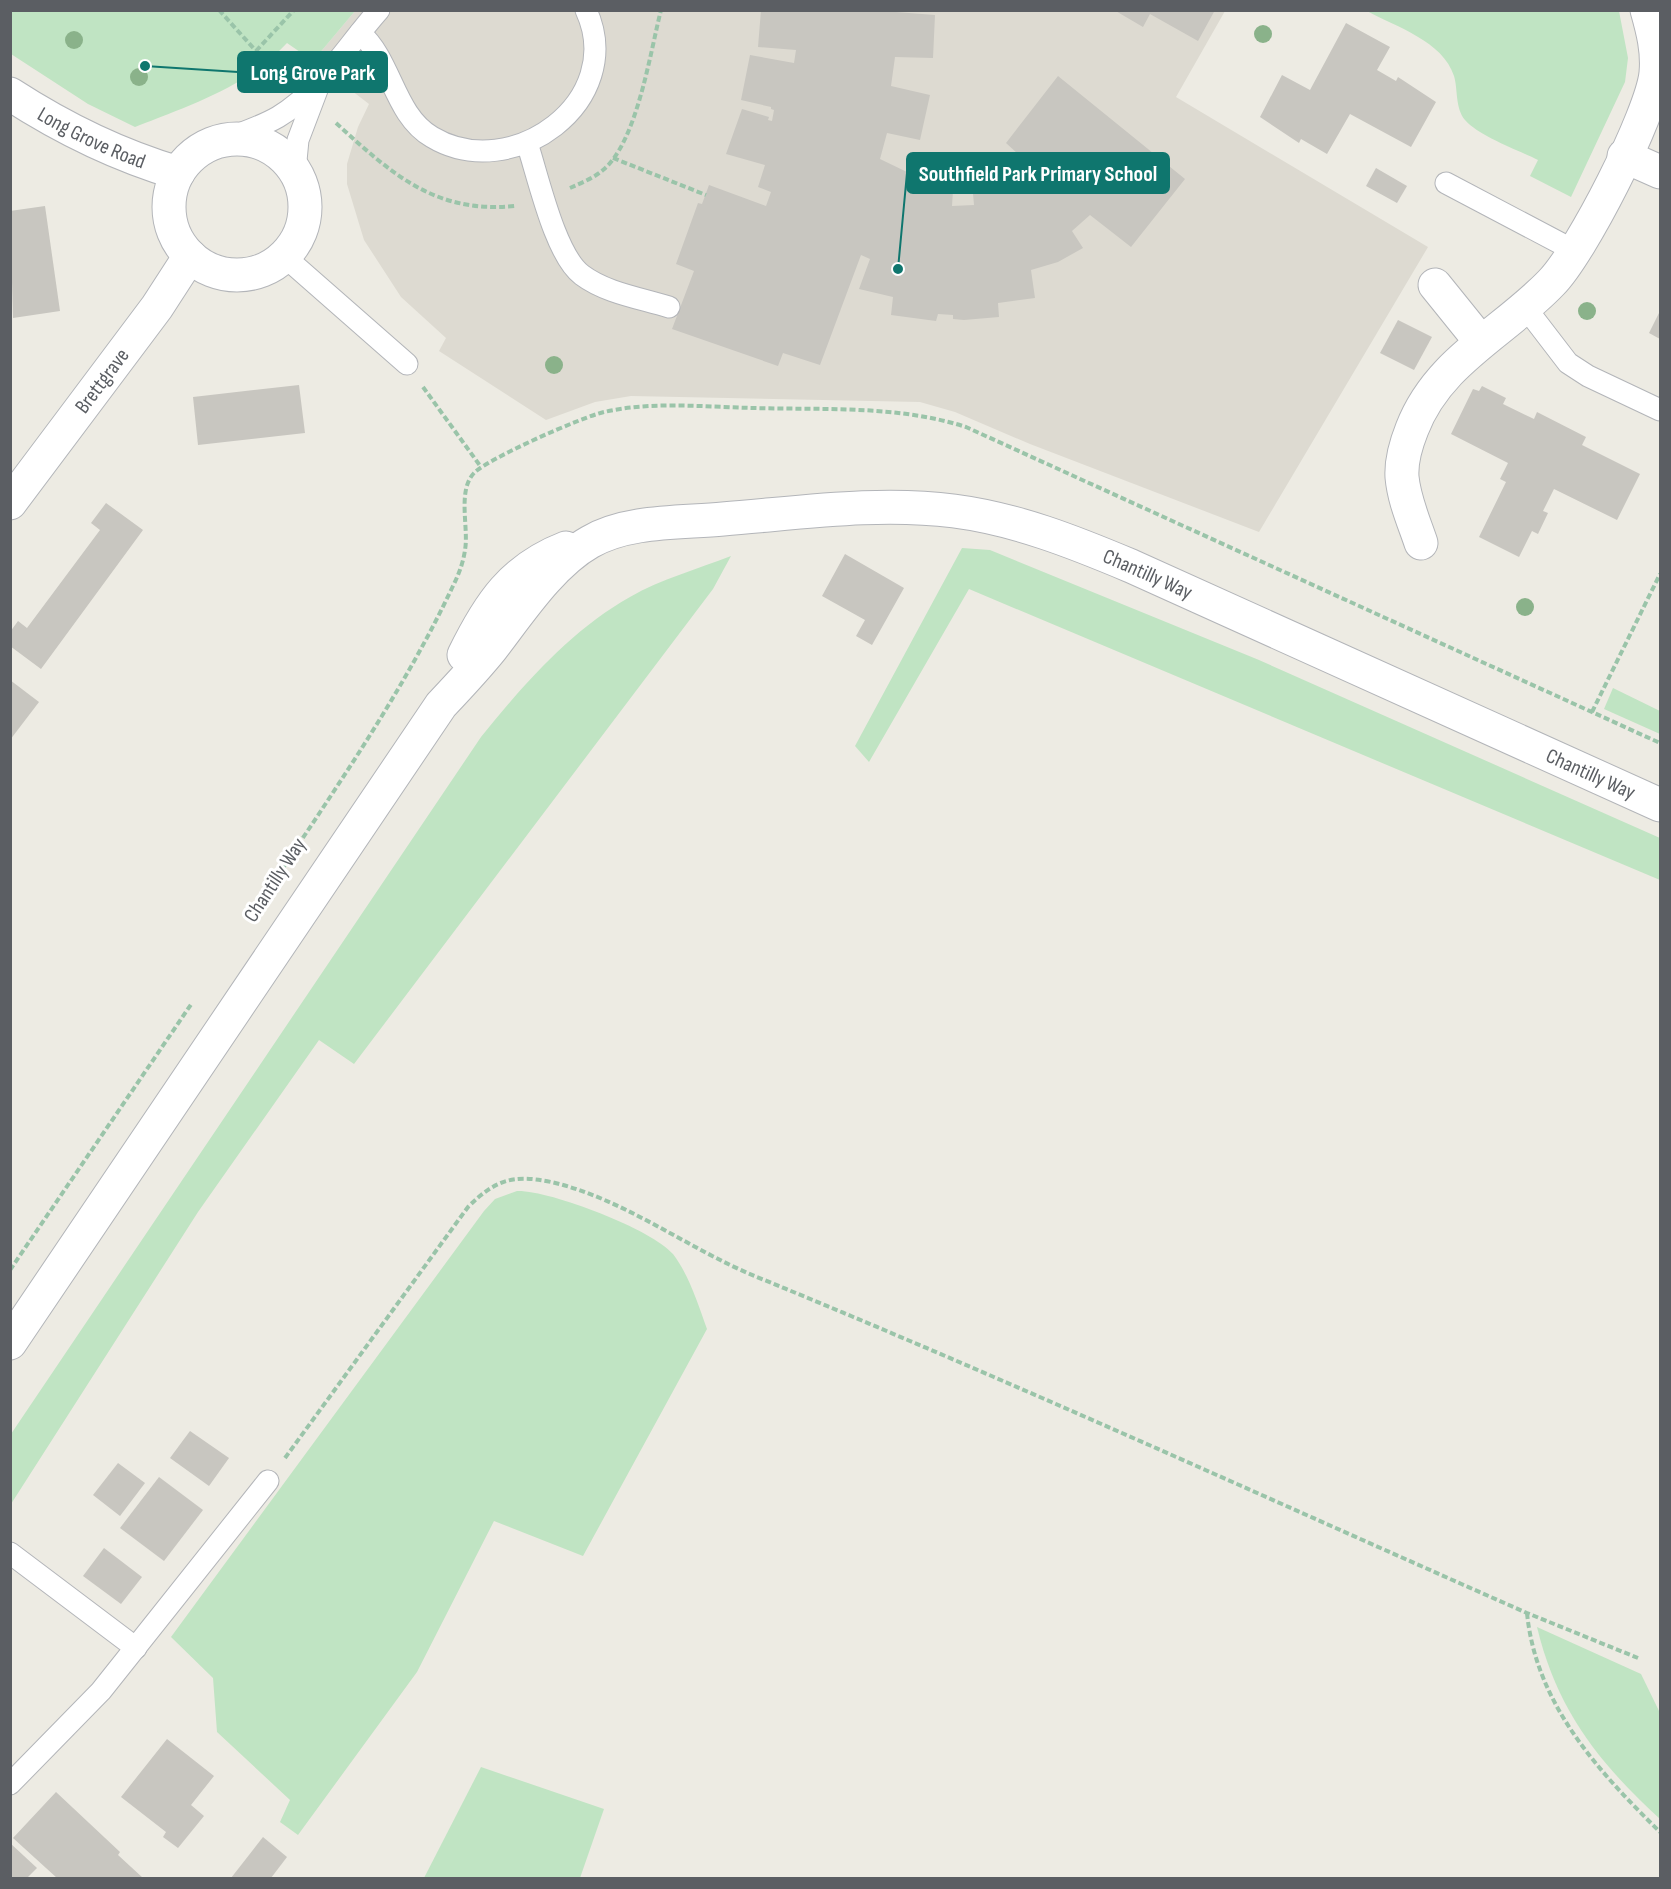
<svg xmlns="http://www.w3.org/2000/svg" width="1671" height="1889" font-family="'Sofia Sans Condensed',sans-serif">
  <rect width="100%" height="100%" fill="#edebe3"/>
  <path fill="#dddad1" d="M355 11H1225L1176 97 1428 247 1259 532 1030 444 955 412 920 402 631 396 595 402 546 420 439 351 446 338 401 297 364 240 347 184V164L358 127 369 104 313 61Z"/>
  <g fill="#c0e4c3">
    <path d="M11 10H355V11L313 61 287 43C245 88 192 104 135 127L88 104 11 54Z"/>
    <path d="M1367 11H1619L1628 58 1625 82 1571 197 1530 176 1538 160C1518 150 1479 136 1465 120 1455 108 1458 89 1454 76 1443 41 1396 27 1367 11Z"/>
    <path d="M962 548 990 550 1259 660 1660 838V880L969 589 869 762 855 746Z"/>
    <path d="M731 556 713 589 354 1064 319 1040 198 1212 11 1504V1434L481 737C523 685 571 630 630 597 661 579 698 569 731 556Z"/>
    <path d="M1613 688 1660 711V734L1604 709Z"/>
    <path d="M517 1191C549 1190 652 1229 673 1254 689 1275 698 1304 707 1329L583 1556 494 1521 417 1672 298 1835 280 1822 290 1800 217 1732 213 1678 171 1637 484 1211 495 1199Z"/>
    <path d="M1537 1627 1641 1674 1660 1713V1819C1598 1762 1557 1710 1537 1627Z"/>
    <path d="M481 1767 604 1809 580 1878H424Z"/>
  </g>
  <g fill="#c8c6c0">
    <path d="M761 10H870L935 15 933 58 895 57 891 86 930 95 920 140 887 133 880 159 909 173 910 170 954 174 952 206 974 205 970 159 1014 153 1020 184 1040 174 1006 143 1058 76 1185 179 1131 247 1090 215 1072 231 1083 248 1058 262 1031 270 1035 298 998 303 999 317 964 320 953 319V315L938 314 936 321 891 315 893 297 859 289 870 259 861 255 820 365 783 353 778 366 672 329 694 271 676 264 698 203 702 204 709 185 766 206 771 192 758 187 765 165 726 154 742 109 769 117 768 120 772 121 774 110 771 109V107L741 100 750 55 794 63 796 50 758 47Z"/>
    <path d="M1114 10H1215L1198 41 1150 14 1143 27Z"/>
    <path d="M1346 23 1390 47 1377 70 1396 81 1398 77 1436 102 1411 147 1350 114 1327 154 1301 139 1299 143 1260 117 1282 75 1310 90Z"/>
    <path d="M1376 168 1407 186 1397 203 1366 186Z"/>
    <path d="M45 206 60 311 13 318 10 211Z"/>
    <path d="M1660 311V339L1649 333Z"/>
    <path d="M1398 320 1432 337 1414 370 1380 353Z"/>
    <path d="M299 385 305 433 198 445 193 397Z"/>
    <path d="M1482 386 1506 398 1503 404 1534 419 1537 412 1586 437 1582 445 1640 474 1617 520 1554 489 1543 511 1548 513 1538 534 1532 531 1519 557 1479 537 1506 482 1500 479 1508 463 1451 434 1473 389 1479 391Z"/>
    <path d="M106 503 143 530 41 669 10 646V632L18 621 27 628 100 530 91 523Z"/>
    <path d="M845 554 904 588 872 645 856 636 865 620 822 596Z"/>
    <path d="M10 680 39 702 10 740Z"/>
    <path d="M190 1431 229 1458 209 1486 170 1458Z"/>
    <path d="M118 1463 145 1483 120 1516 93 1495Z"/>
    <path d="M159 1477 203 1510 164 1561 120 1528Z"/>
    <path d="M104 1548 142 1577 121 1604 83 1576Z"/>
    <path d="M167 1739 214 1776 191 1805 204 1816 178 1848 163 1837 166 1832 121 1797Z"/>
    <path d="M56 1792 120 1852 118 1855 143 1878H57L13 1838Z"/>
    <path d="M263 1837 287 1857 271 1878H231Z"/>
    <path d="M10 1843 37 1868 27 1878H10Z"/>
  </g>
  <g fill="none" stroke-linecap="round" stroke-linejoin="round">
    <g stroke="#b3b5b9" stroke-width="23">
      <g id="service">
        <path d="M360 33C392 61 394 115 432 137 512 185 628 101 586 10"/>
        <path d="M218 142C238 134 259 128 278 117 321 91 346 47 379 10"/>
        <path d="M527 143C538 176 555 255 582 275 606 293 640 298 669 307"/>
        <path d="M295 171 298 140 317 90"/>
        <path d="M1446 183 1575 251"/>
        <path d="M284 256 407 364"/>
        <path d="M1525 307 1568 363 1588 376 1660 410"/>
        <path d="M10 1553 136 1648"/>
        <path d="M10 1784 101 1691 268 1481"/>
      </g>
    </g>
    <g stroke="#b3b5b9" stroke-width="35">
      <g id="minor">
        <path id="s1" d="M10 94C64 129 117 155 178 173"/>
        <circle cx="237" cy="207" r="68"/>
        <path d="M1624 156 1660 172"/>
        <path d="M1435 285 1481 342"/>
        <path id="s2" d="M10 503 157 307 190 256"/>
        <path d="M1421 543C1414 522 1404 500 1402 477 1401 461 1406 444 1412 429 1438 361 1503 333 1551 283 1581 253 1652 114 1656 73 1658 51 1653 31 1647 10"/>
      </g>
    </g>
    <g stroke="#b3b5b9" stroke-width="35">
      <g id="tertiary">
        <path d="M464 655C489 604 512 569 566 548"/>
        <path id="s3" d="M10 1343 441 705C458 687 476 668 492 648 519 613 551 564 590 542 628 520 681 523 723 519 799 513 878 501 954 511 1016 519 1074 542 1131 566L1660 805"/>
      </g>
    </g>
    <g stroke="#9ac4a9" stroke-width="4" stroke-dasharray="6 3" stroke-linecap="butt">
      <path d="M219 10 256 51 284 76"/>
      <path d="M256 51 294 10"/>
      <path d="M336 123C392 174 435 214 515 206"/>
      <path d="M613 158 706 195"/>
      <path d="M570 188C581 183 594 178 603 170 637 142 650 53 661 10"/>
      <path d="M423 387 481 467"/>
      <path d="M1592 712 1660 574"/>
      <path d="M263 898C330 796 400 698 452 588 458 576 463 564 465 550 469 528 457 491 474 473 489 458 582 417 604 412 652 401 705 407 753 408 824 410 898 405 966 427L1660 743"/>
      <path d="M10 1270 192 1003"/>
      <path d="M285 1458 468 1207C495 1180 513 1174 551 1182 623 1198 690 1250 757 1277 1016 1383 1271 1500 1527 1613L1638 1658"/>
      <path d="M1527 1613C1536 1704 1598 1771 1660 1832"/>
    </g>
    <use href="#service" stroke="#fff" stroke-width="21"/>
    <use href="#minor" stroke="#fff" stroke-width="33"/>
    <use href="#tertiary" stroke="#fff" stroke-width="33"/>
  </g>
  <g fill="#8ab28a">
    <circle cx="1263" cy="34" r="9"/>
    <circle cx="74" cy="40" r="9"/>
    <circle cx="139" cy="77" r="9"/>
    <circle cx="1587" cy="311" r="9"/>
    <circle cx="554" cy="365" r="9"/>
    <circle cx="1525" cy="607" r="9"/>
  </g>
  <g text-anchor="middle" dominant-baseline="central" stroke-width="6" stroke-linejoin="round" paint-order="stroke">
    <g font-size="21" fill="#5b5e63" stroke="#fff">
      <text stroke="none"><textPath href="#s1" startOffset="93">Long Grove Road</textPath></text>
      <text stroke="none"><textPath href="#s2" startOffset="153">Brettgrave</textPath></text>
      <text stroke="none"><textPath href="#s3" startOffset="1564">Chantilly Way</textPath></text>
      <text stroke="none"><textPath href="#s3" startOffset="2050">Chantilly Way</textPath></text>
      <text transform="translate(275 880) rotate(-57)">Chantilly Way</text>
    </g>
  </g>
  <path fill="none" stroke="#0f766e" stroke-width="2" d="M145 66L238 72M898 269L907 173"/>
  <g fill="#0f766e" stroke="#fff" stroke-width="2">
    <circle cx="145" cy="66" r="6"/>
    <circle cx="898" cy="269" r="6"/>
  </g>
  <g fill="#0f766e" stroke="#0f766e" stroke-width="2">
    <rect x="238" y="52" width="149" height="40" rx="6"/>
    <rect x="907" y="153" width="262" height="40" rx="6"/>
  </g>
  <g font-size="22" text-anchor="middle" font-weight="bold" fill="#fff">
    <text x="313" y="80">Long Grove Park</text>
    <text x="1038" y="181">Southfield Park Primary School</text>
  </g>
  <rect width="1671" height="1889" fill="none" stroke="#5b5e63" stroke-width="24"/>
</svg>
